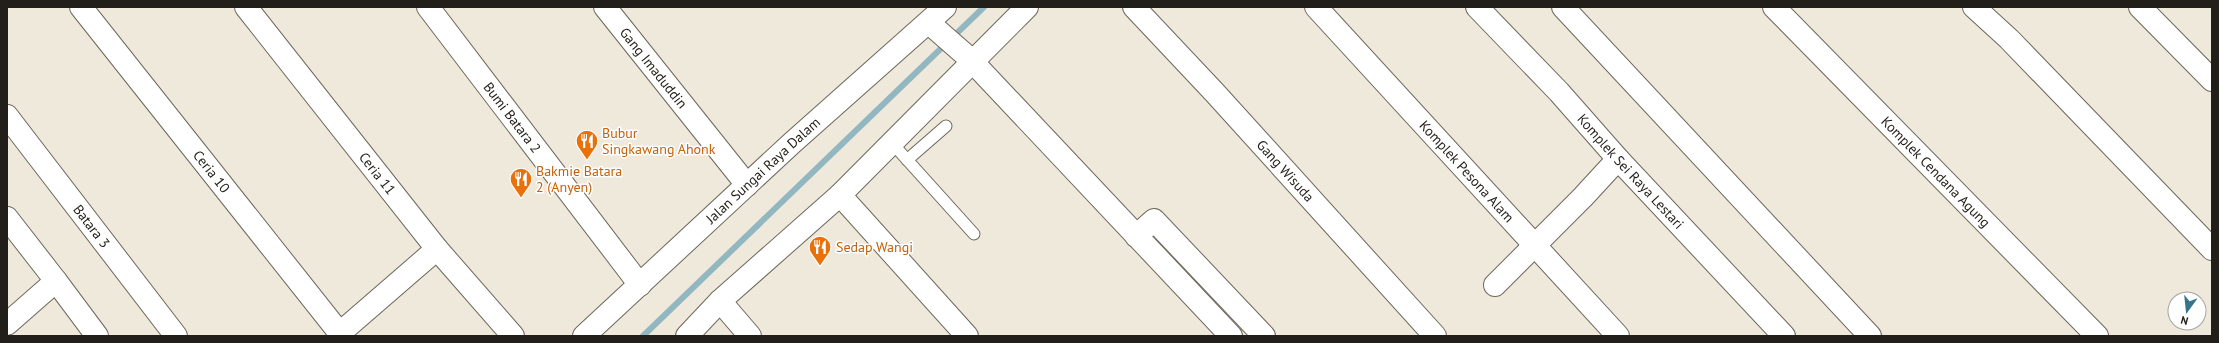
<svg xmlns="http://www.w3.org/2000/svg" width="2219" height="343" font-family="'PT Sans',sans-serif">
  <rect width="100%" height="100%" fill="#efe9db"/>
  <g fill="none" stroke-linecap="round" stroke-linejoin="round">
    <path stroke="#92b7c0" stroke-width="6" d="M643 336 984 7"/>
    <g stroke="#6d675b" stroke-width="13">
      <g id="service">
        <path d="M892 143 974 234"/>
        <path d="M907 160 946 126"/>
      </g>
    </g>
    <g stroke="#6d675b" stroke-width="24">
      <g id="minor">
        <path id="s1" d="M81 7 342 336"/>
        <path id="s2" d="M246 7 437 249 513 336"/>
        <path id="s3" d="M428 7 640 285"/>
        <path id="s4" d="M605 7 747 185"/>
        <path id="s5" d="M1134 7 1215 93 1435 336"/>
        <path id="s6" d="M1316 7 1618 336"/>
        <path id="s7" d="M1477 7 1559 92 1618 159 1784 336"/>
        <path d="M1563 7 1870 336"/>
        <path id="s8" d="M1774 7 2097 336"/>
        <path d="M1974 7 2009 39 2212 249"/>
        <path d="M2140 7 2212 80"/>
        <path d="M929 23 969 58 1231 336"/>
        <path id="s9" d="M7 116 176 336"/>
        <path d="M840 195 967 336"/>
        <path d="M7 218 56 281"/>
        <path d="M1136 236 1154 220 1264 336"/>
        <path d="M1495 285 1583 197 1618 159"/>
        <path d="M720 301 750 336"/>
        <path d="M7 324 56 281 97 336"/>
        <path d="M340 333 437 249"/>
      </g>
    </g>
    <g stroke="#6d675b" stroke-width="24">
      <g id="tertiary">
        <path id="s10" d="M584 336 792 143 945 7"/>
        <path d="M687 336 720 301 840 195 1027 7"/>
      </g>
    </g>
    <use href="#service" stroke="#fff" stroke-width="11"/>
    <use href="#minor" stroke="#fff" stroke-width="22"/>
    <use href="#tertiary" stroke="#fff" stroke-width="22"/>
  </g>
  <defs>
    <g id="restaurant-pin" transform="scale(1.15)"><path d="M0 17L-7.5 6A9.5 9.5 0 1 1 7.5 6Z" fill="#e8710a" stroke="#fff"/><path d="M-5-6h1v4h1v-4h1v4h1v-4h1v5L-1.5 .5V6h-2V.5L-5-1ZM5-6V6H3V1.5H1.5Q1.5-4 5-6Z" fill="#fff"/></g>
  </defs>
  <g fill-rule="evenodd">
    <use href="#restaurant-pin" x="587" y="141"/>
    <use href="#restaurant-pin" x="521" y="179"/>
    <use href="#restaurant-pin" x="820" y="247"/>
  </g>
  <g text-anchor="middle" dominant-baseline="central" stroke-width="3" stroke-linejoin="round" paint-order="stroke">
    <g font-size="14" fill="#221f1a" stroke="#fff">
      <text stroke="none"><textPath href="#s4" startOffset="78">Gang Imaduddin</textPath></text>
      <text stroke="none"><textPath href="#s3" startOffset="139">Bumi Batara 2</textPath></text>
      <text stroke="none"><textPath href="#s10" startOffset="244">Jalan Sungai Raya Dalam</textPath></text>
      <text stroke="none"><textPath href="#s1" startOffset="210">Ceria 10</textPath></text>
      <text stroke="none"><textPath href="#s5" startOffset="223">Gang Wisuda</textPath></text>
      <text stroke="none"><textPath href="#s6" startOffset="223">Komplek Pesona Alam</textPath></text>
      <text stroke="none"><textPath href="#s7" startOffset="225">Komplek Sei Raya Lestari</textPath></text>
      <text stroke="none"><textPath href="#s8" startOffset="231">Komplek Cendana Agung</textPath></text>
      <text stroke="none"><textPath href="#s2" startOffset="212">Ceria 11</textPath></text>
      <text stroke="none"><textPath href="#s9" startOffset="139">Batara 3</textPath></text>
    </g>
    <g font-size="14" fill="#c56008" stroke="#fff" text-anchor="start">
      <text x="602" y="133">Bubur<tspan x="602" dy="16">Singkawang Ahonk</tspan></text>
      <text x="536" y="171">Bakmie Batara<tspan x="536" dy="16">2 (Anyen)</tspan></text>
      <text x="836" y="247">Sedap Wangi</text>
    </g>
  </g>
  <rect width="2219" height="343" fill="none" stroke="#221f1a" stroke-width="16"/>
  <g transform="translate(2187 311) rotate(195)"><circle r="19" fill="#ffffff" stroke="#a7a5a3"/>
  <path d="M0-3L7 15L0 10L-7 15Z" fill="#357489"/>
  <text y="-6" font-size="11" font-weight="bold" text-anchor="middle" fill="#221f1a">N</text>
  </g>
</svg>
